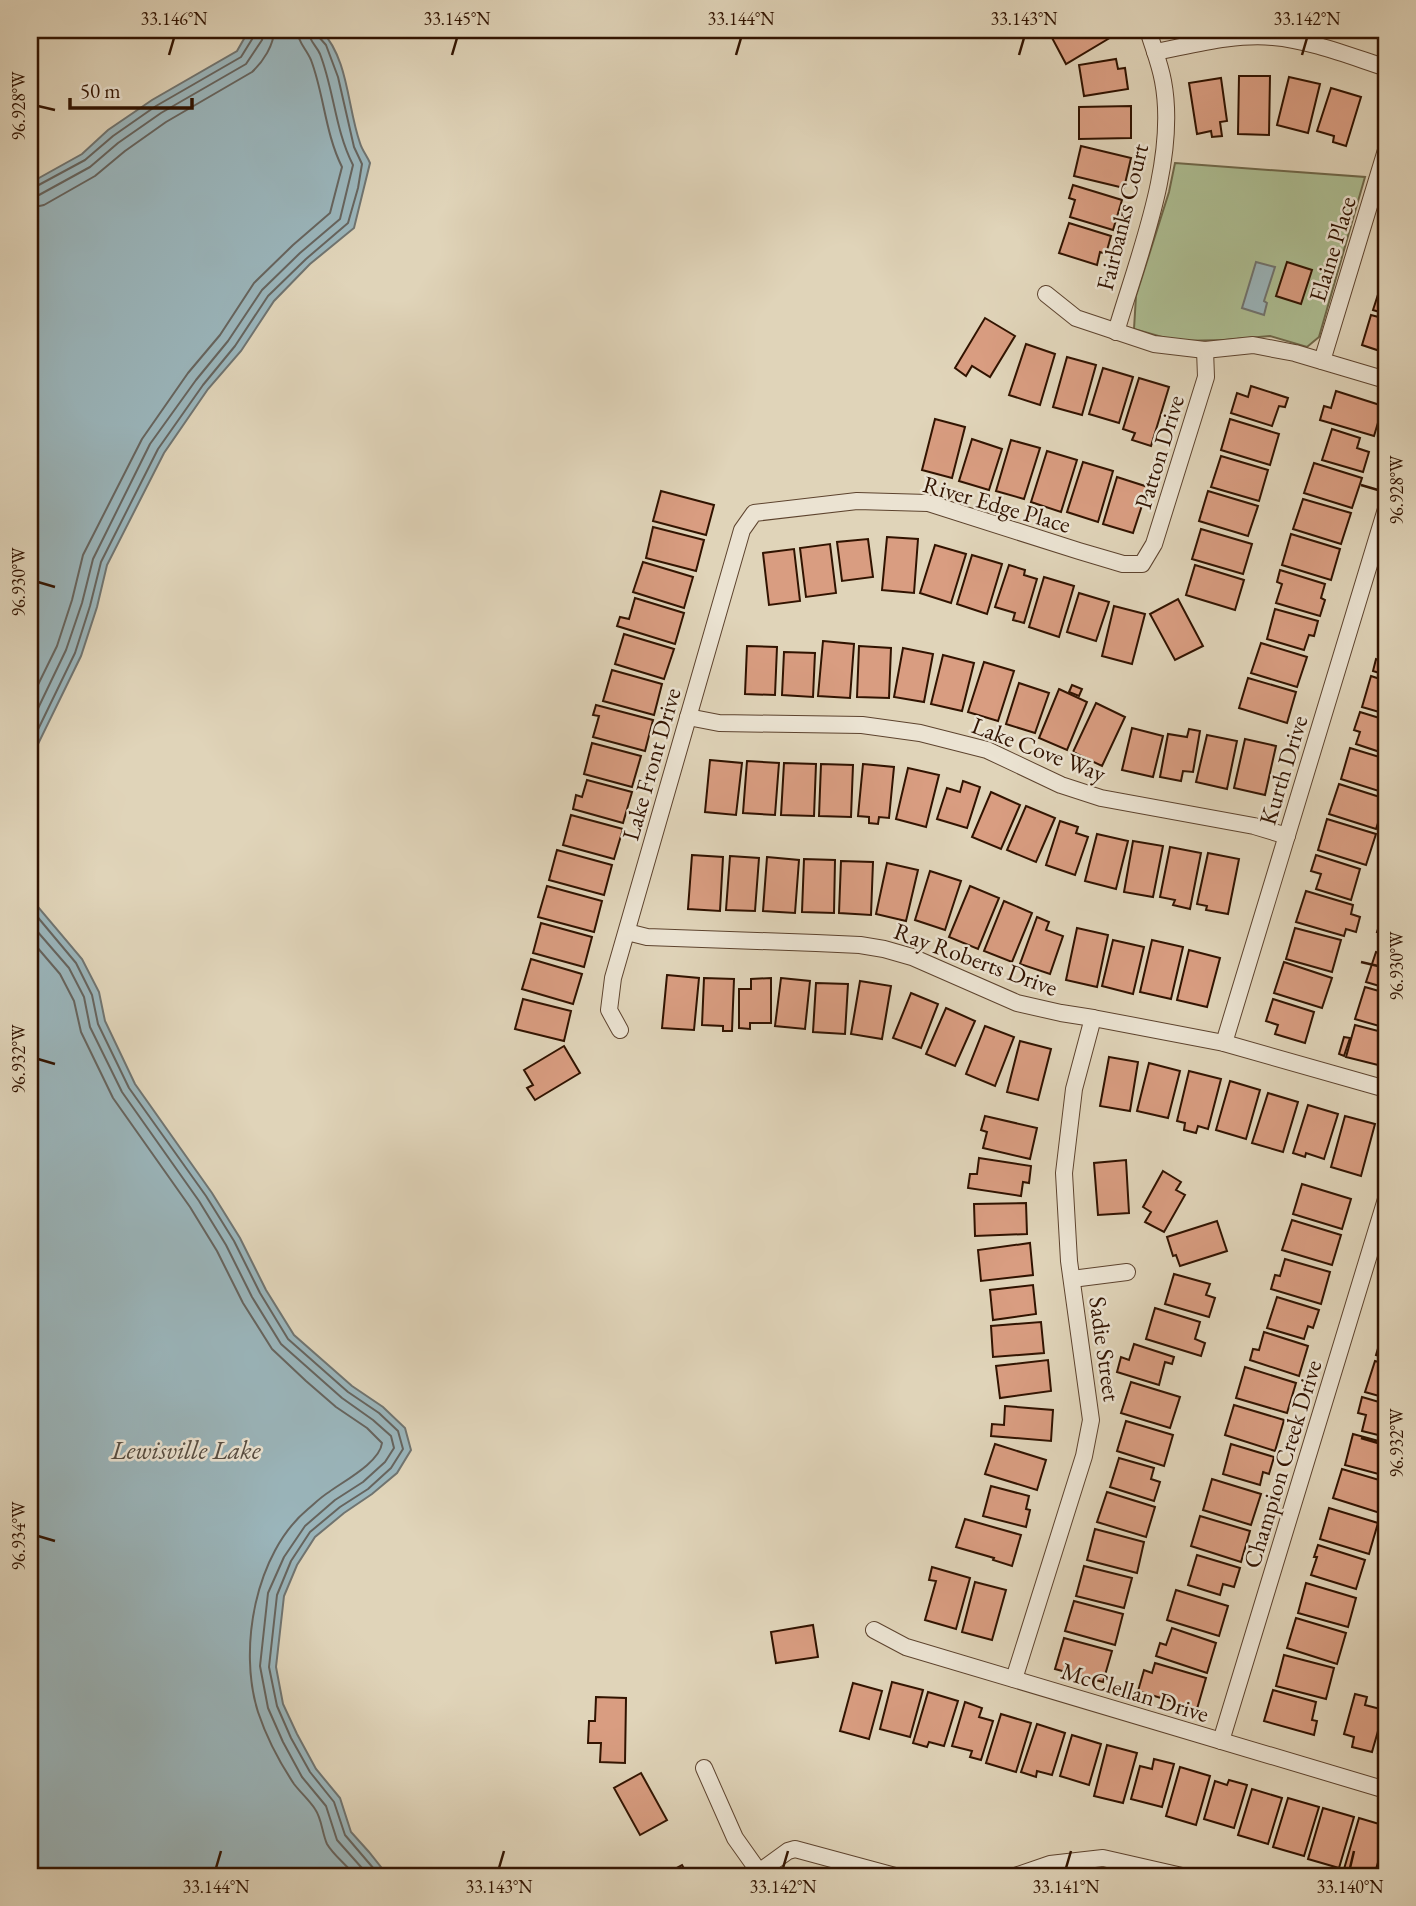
<svg xmlns="http://www.w3.org/2000/svg" width="1416" height="1906" font-family="'EB Garamond',serif">
  <rect width="100%" height="100%" fill="#e0d4b9"/>
  <filter id="stains"><feTurbulence type="fractalNoise" baseFrequency=".00286" numOctaves="4"/><feColorMatrix values="0 0 0 0 .2 0 0 0 0 .09 0 0 0 0 .02 0 0 0 .5 -.17"/></filter>
  <radialGradient id="worn" r=".72"><stop offset=".6" stop-color="#630" stop-opacity="0"/><stop offset="1" stop-color="#630" stop-opacity=".3"/></radialGradient>
  <path fill="#adbe93" stroke="#6f684a" stroke-width="2" d="M1175 163 1365 177 1319 337 1307 347 1270 336 1225 340 1176 341 1134 329 1136 296 1169 192Z"/>
  <g fill="#9ab5bb" stroke="#707470" stroke-width="2">
    <path d="M249 30H321C349 60 347 106 360 143 362 150 367 156 370 163L354 228 310 264 274 301 241 351 208 389 164 453 107 565 97 607 81 656 37 746 30 771V183L82 154 108 130 152 100 237 51Z"/>
    <path d="M1256 262 1275 267 1264 301 1267 303 1264 315 1242 308Z"/>
    <path d="M30 893 38 907 82 959 99 992 105 1021 135 1084 212 1193 240 1238 266 1290 294 1335 352 1386 383 1407 405 1428 411 1450 397 1473 372 1494 344 1513 315 1537 297 1565 284 1596 276 1667 283 1704 297 1734 316 1769 340 1798 351 1832 369 1852 388 1876H30Z"/>
  </g>
  <g fill="none" stroke-linecap="round" stroke-linejoin="round">
    <g stroke="#66645e" stroke-width="2">
      <path d="M30 188 35 187 85 160 113 136 156 106 241 57 254 36 255 30"/>
      <path d="M30 197 39 195 90 167 118 143 161 113 246 64 262 40 264 30"/>
      <path d="M30 208 44 205 95 176 125 151 166 122 252 72C263 62 274 45 274 30"/>
      <path d="M30 701 57 646 72 600 83 555 142 439 188 373 220 335 254 283 293 245 330 213 342 167C325 133 324 94 311 60 306 48 298 43 297 30"/>
      <path d="M30 725 66 650 82 603 93 559 150 444 196 380 228 341 262 290 300 253 340 219 353 165C335 130 334 90 320 54 316 45 309 41 308 30"/>
      <path d="M30 746 75 653 90 606 101 562 158 449 203 385 235 346 268 296 306 259 348 223 358 188 362 164 354 147 338 77 326 45 318 36 317 30"/>
      <path d="M30 908 76 963 92 995 98 1024 129 1088 206 1196 234 1241 260 1293 288 1339 348 1392 379 1413 398 1431 403 1449 391 1468 368 1489 340 1507 310 1532 291 1561 277 1595 269 1667 277 1706 291 1738 310 1772 334 1802 345 1835 380 1876"/>
      <path d="M30 923 69 968 84 997 90 1027 122 1092 199 1201 226 1245 252 1297 281 1344 342 1398 373 1420 391 1436 394 1448 385 1462 363 1482 335 1500 305 1526 284 1557 268 1593 260 1666 268 1708 283 1742 302 1777 326 1806 337 1840 369 1876"/>
      <path d="M30 939 60 974 74 1001 81 1032 113 1098 190 1207 217 1251 243 1303 272 1349 306 1381 336 1407 367 1428 382 1443C380 1462 344 1481 329 1492 321 1497 315 1503 308 1509 255 1553 238 1649 258 1712 266 1736 280 1763 294 1784 301 1793 309 1800 315 1809 322 1819 322 1833 327 1844 334 1856 347 1865 355 1876"/>
    </g>
  </g>
  <g fill="#d99d81" stroke="#311300" stroke-width="2">
    <path d="M1062 30H1109L1113 36 1066 64 1051 36Z"/>
    <path d="M1116 59 1118 69 1125 68 1128 89 1084 96 1079 65Z"/>
    <path d="M1239 76H1270L1269 135 1238 134Z"/>
    <path d="M1289 77 1320 84 1308 133 1277 125Z"/>
    <path d="M1221 78 1227 121 1220 122 1222 136 1212 137 1211 131 1197 134 1189 83Z"/>
    <path d="M1331 88 1361 97 1346 146 1333 142 1334 136 1317 131Z"/>
    <path d="M1131 106V138L1079 139V107Z"/>
    <path d="M1081 146 1131 158 1124 188 1074 176Z"/>
    <path d="M1073 185 1122 200 1113 230 1070 217 1075 200 1069 198Z"/>
    <path d="M1069 223 1111 236 1106 254 1100 252 1097 265 1059 253Z"/>
    <path d="M1287 262 1312 270 1301 304 1276 296Z"/>
    <path d="M1383 279 1386 280V314L1373 310Z"/>
    <path d="M1371 315 1386 319V353L1362 345Z"/>
    <path d="M985 318 1015 336 990 377 972 366 966 376 955 368Z"/>
    <path d="M1026 344 1055 354 1040 405 1009 395Z"/>
    <path d="M1067 357 1096 365 1082 415 1053 407Z"/>
    <path d="M1103 368 1133 377 1119 423 1089 414Z"/>
    <path d="M1139 378 1169 387 1151 446 1132 440 1135 433 1123 429Z"/>
    <path d="M1251 386 1288 398 1285 407 1279 406 1272 426 1231 413 1237 393 1248 397Z"/>
    <path d="M1336 391 1383 406 1374 436 1320 420 1324 406 1331 408Z"/>
    <path d="M935 419 965 427 952 478 922 470Z"/>
    <path d="M1230 419 1279 434 1270 465 1221 450Z"/>
    <path d="M1332 429 1360 438 1357 448 1369 452 1363 472 1322 460Z"/>
    <path d="M972 439 1002 449 989 490 959 481Z"/>
    <path d="M1011 440 1040 448 1024 499 996 491Z"/>
    <path d="M1047 451 1077 460 1061 512 1031 502Z"/>
    <path d="M1221 456 1268 470 1259 501 1211 487Z"/>
    <path d="M1083 462 1113 471 1098 522 1067 512Z"/>
    <path d="M1314 463 1362 478 1352 508 1304 493Z"/>
    <path d="M1117 477 1148 487 1133 533 1103 524Z"/>
    <path d="M661 491 714 505 706 535 653 521Z"/>
    <path d="M1208 491 1258 506 1248 536 1199 521Z"/>
    <path d="M1303 499 1351 513 1341 544 1293 529Z"/>
    <path d="M653 527 704 540 696 571 646 558Z"/>
    <path d="M1201 529 1252 544 1243 574 1192 559Z"/>
    <path d="M1291 534 1340 549 1331 580 1282 565Z"/>
    <path d="M887 537 918 539 914 593 882 590Z"/>
    <path d="M868 539 873 577 842 581 837 542Z"/>
    <path d="M830 544 836 593 806 597 800 548Z"/>
    <path d="M935 545 966 554 951 603 920 593Z"/>
    <path d="M794 549 800 601 769 605 763 553Z"/>
    <path d="M972 555 1002 564 987 614 957 604Z"/>
    <path d="M643 562 693 577 684 608 633 592Z"/>
    <path d="M1009 565 1025 570 1024 575 1037 579 1024 623 1013 620 1015 613 995 607Z"/>
    <path d="M1195 565 1244 580 1235 610 1186 595Z"/>
    <path d="M1280 570 1325 584 1321 598 1325 600 1320 616 1276 603 1282 584 1277 582Z"/>
    <path d="M1044 577 1074 586 1059 637 1029 627Z"/>
    <path d="M1079 593 1109 602 1096 641 1067 632Z"/>
    <path d="M635 598 684 613 675 644 617 626 620 617 629 619Z"/>
    <path d="M1178 599 1203 646 1175 660 1150 614Z"/>
    <path d="M1114 606 1145 614 1132 664 1102 656Z"/>
    <path d="M1275 609 1318 621 1314 636 1309 635 1304 650 1267 639Z"/>
    <path d="M624 634 674 649 664 679 615 664Z"/>
    <path d="M823 641 854 644 850 698 818 696Z"/>
    <path d="M1261 643 1307 657 1297 687 1251 673Z"/>
    <path d="M747 646 777 647 775 695 745 694Z"/>
    <path d="M859 646 891 648 889 698 857 697Z"/>
    <path d="M903 648 933 654 924 702 894 697Z"/>
    <path d="M1386 651V675L1373 671 1376 659 1382 661Z"/>
    <path d="M784 652 815 653 813 697 782 695Z"/>
    <path d="M943 655 974 663 962 711 931 704Z"/>
    <path d="M984 662 1014 671 998 721 968 712Z"/>
    <path d="M612 670 662 684 654 715 603 701Z"/>
    <path d="M1371 676 1386 681V714L1362 707Z"/>
    <path d="M1248 678 1296 692 1287 723 1239 708Z"/>
    <path d="M1019 683 1049 693 1035 733 1006 724Z"/>
    <path d="M1072 685 1082 689 1079 696 1069 692Z"/>
    <path d="M1059 689 1087 702 1067 750 1039 738Z"/>
    <path d="M1096 703 1125 717 1102 766 1073 752Z"/>
    <path d="M596 705 653 720 645 751 593 737 599 716 593 715Z"/>
    <path d="M1360 712 1386 720V754L1356 744 1360 732 1354 730Z"/>
    <path d="M1132 728 1163 736 1153 777 1122 770Z"/>
    <path d="M1189 729 1200 731 1193 772 1183 771 1181 781 1160 777 1168 734 1187 737Z"/>
    <path d="M1207 735 1237 741 1227 789 1196 782Z"/>
    <path d="M1245 739 1276 746 1265 795 1234 788Z"/>
    <path d="M592 743 641 756 632 787 584 774Z"/>
    <path d="M1350 748 1386 759 1385 793 1341 779Z"/>
    <path d="M710 760 742 763 736 815 705 812Z"/>
    <path d="M747 761 779 763 775 815 743 813Z"/>
    <path d="M784 763 816 764 814 816 781 815Z"/>
    <path d="M821 764 853 765 851 817 819 816Z"/>
    <path d="M863 764 894 767 889 818 879 817 878 824 869 823V817L858 816Z"/>
    <path d="M908 768 939 775 926 827 896 819Z"/>
    <path d="M587 780 632 792 623 823 573 809 576 795 582 797Z"/>
    <path d="M963 781 980 787 967 828 937 819 947 788 960 792Z"/>
    <path d="M1339 784 1386 799 1376 829 1329 814Z"/>
    <path d="M991 792 1020 805 1001 849 972 837Z"/>
    <path d="M1026 806 1055 818 1036 862 1007 850Z"/>
    <path d="M571 815 623 829 614 859 563 845Z"/>
    <path d="M1327 819 1376 834 1366 865 1318 850Z"/>
    <path d="M1060 821 1078 827 1076 833 1088 837 1075 875 1046 865Z"/>
    <path d="M1097 834 1128 841 1116 889 1085 881Z"/>
    <path d="M1133 841 1163 846 1153 897 1124 892Z"/>
    <path d="M1170 847 1201 853 1190 909 1173 905 1175 900 1160 897Z"/>
    <path d="M557 850 612 865 604 895 549 880Z"/>
    <path d="M1208 853 1239 859 1228 914 1206 910 1207 906 1197 904Z"/>
    <path d="M692 855 723 857 720 911 688 909Z"/>
    <path d="M1316 855 1360 869 1351 900 1316 889 1321 874 1311 871Z"/>
    <path d="M730 856 759 858 755 911 726 910Z"/>
    <path d="M767 857 799 860 795 913 763 911Z"/>
    <path d="M804 859 835 860 834 913 802 912Z"/>
    <path d="M841 861 873 862 871 915 839 913Z"/>
    <path d="M887 863 918 870 906 921 876 914Z"/>
    <path d="M930 871 961 881 945 930 915 920Z"/>
    <path d="M547 886 602 901 594 932 538 917Z"/>
    <path d="M970 886 999 898 978 949 949 937Z"/>
    <path d="M1306 891 1353 905 1351 914 1360 917 1356 932 1346 929 1344 936 1296 922Z"/>
    <path d="M1004 901 1032 913 1012 962 984 951Z"/>
    <path d="M1037 917 1049 922 1046 930 1063 936 1050 974 1020 964Z"/>
    <path d="M541 923 592 937 584 967 533 953Z"/>
    <path d="M1380 923 1386 925V950L1381 948 1384 934 1377 932Z"/>
    <path d="M1077 928 1108 935 1097 987 1066 980Z"/>
    <path d="M1295 928 1341 940 1332 972 1286 959Z"/>
    <path d="M1113 940 1144 947 1133 994 1102 986Z"/>
    <path d="M1152 940 1183 947 1171 999 1140 992Z"/>
    <path d="M1189 950 1220 958 1207 1007 1177 1000Z"/>
    <path d="M1376 952 1386 955V988L1366 982Z"/>
    <path d="M531 959 582 974 573 1004 522 989Z"/>
    <path d="M1284 962 1332 978 1322 1008 1274 993Z"/>
    <path d="M667 975 699 978 694 1030 662 1028Z"/>
    <path d="M704 978 734 979 732 1031H723V1026L702 1025Z"/>
    <path d="M771 978V1023H750V1029L739 1028V989H751V979Z"/>
    <path d="M781 978 810 981 805 1029 775 1026Z"/>
    <path d="M860 981 891 986 882 1039 851 1034Z"/>
    <path d="M816 983 848 984 845 1034 813 1032Z"/>
    <path d="M1365 987 1386 993V1028L1355 1019Z"/>
    <path d="M911 993 938 1004 921 1048 893 1038Z"/>
    <path d="M523 999 571 1011 564 1041 515 1029Z"/>
    <path d="M1273 999 1314 1012 1305 1043 1275 1034 1278 1025 1266 1021Z"/>
    <path d="M946 1008 975 1021 955 1066 926 1054Z"/>
    <path d="M1355 1025 1386 1033V1067L1346 1057Z"/>
    <path d="M985 1026 1014 1037 995 1086 966 1074Z"/>
    <path d="M1344 1037 1350 1038 1344 1056 1339 1054Z"/>
    <path d="M1020 1041 1051 1049 1038 1100 1007 1092Z"/>
    <path d="M564 1046 580 1073 535 1100 527 1088 533 1085 524 1070Z"/>
    <path d="M1109 1057 1138 1062 1130 1111 1100 1106Z"/>
    <path d="M1149 1063 1180 1071 1168 1118 1137 1111Z"/>
    <path d="M1189 1071 1221 1079 1208 1129 1198 1126 1196 1133 1184 1130 1185 1123 1177 1121Z"/>
    <path d="M1230 1081 1260 1090 1246 1139 1216 1130Z"/>
    <path d="M1268 1093 1298 1102 1283 1152 1252 1143Z"/>
    <path d="M1308 1105 1338 1114 1324 1159 1306 1153 1305 1157 1293 1153Z"/>
    <path d="M985 1116 1037 1128 1030 1159 983 1148 987 1132 981 1130Z"/>
    <path d="M1345 1116 1375 1124 1361 1176 1331 1167Z"/>
    <path d="M979 1158 1031 1166 1029 1183 1023 1182 1021 1196 968 1188 970 1174H977Z"/>
    <path d="M1126 1160 1129 1213 1098 1215 1094 1163Z"/>
    <path d="M1163 1171 1181 1182 1176 1190 1185 1195 1164 1232 1145 1222 1151 1212 1143 1207Z"/>
    <path d="M1302 1184 1351 1199 1342 1229 1293 1214Z"/>
    <path d="M1026 1203 1027 1234 975 1236 974 1204Z"/>
    <path d="M1292 1220 1341 1235 1332 1265 1282 1250Z"/>
    <path d="M1217 1221 1227 1251 1180 1266 1176 1255 1173 1256 1167 1237Z"/>
    <path d="M1030 1243 1033 1275 981 1281 978 1250Z"/>
    <path d="M1285 1259 1330 1272 1321 1304 1271 1289 1275 1275 1280 1276Z"/>
    <path d="M1174 1274 1210 1284 1206 1295 1215 1298 1209 1317 1165 1304Z"/>
    <path d="M1033 1285 1036 1314 993 1320 990 1290Z"/>
    <path d="M1277 1297 1319 1310 1313 1328 1308 1326 1304 1339 1267 1328Z"/>
    <path d="M1155 1308 1200 1322 1195 1339 1205 1343 1201 1356 1146 1339Z"/>
    <path d="M1041 1322 1044 1353 993 1357 991 1326Z"/>
    <path d="M1385 1325H1386V1358L1376 1355Z"/>
    <path d="M1264 1332 1308 1346 1299 1376 1250 1360 1253 1349 1259 1350Z"/>
    <path d="M1134 1344 1174 1357 1172 1364 1165 1362 1159 1385 1117 1372 1121 1357 1129 1360Z"/>
    <path d="M1048 1360 1051 1391 1000 1398 996 1366Z"/>
    <path d="M1375 1361 1386 1364V1398L1365 1392Z"/>
    <path d="M1245 1367 1296 1383 1287 1413 1236 1398Z"/>
    <path d="M1131 1382 1180 1397 1170 1428 1121 1413Z"/>
    <path d="M1362 1397 1386 1404V1437L1362 1431 1366 1415 1358 1413Z"/>
    <path d="M1234 1405 1284 1420 1275 1451 1225 1435Z"/>
    <path d="M1005 1406 1053 1410 1051 1441 991 1436 992 1424 1004 1425Z"/>
    <path d="M1126 1421 1173 1435 1164 1466 1117 1451Z"/>
    <path d="M1353 1434 1386 1443V1476L1345 1465Z"/>
    <path d="M995 1444 1046 1460 1037 1490 985 1474Z"/>
    <path d="M1231 1444 1274 1457 1269 1474 1263 1472 1260 1485 1223 1474Z"/>
    <path d="M1119 1458 1154 1468 1151 1479 1160 1482 1154 1501 1110 1487Z"/>
    <path d="M1342 1469 1386 1482V1493L1380 1513 1333 1498Z"/>
    <path d="M1212 1479 1261 1494 1251 1525 1203 1510Z"/>
    <path d="M991 1486 1029 1496 1026 1509 1030 1510 1026 1527 983 1516Z"/>
    <path d="M1107 1492 1155 1507 1146 1537 1097 1522Z"/>
    <path d="M1329 1508 1378 1523 1369 1554 1320 1539Z"/>
    <path d="M1200 1516 1250 1531 1241 1562 1191 1546Z"/>
    <path d="M965 1519 1021 1535 1012 1566 993 1560 994 1558 956 1547Z"/>
    <path d="M1095 1529 1144 1542 1137 1573 1087 1560Z"/>
    <path d="M1318 1545 1365 1560 1356 1589 1311 1575 1317 1557H1314Z"/>
    <path d="M1197 1555 1240 1568 1234 1587 1223 1584 1220 1595 1188 1585Z"/>
    <path d="M1084 1566 1132 1578 1124 1608 1076 1596Z"/>
    <path d="M932 1567 970 1578 956 1629 925 1620 936 1581 929 1580Z"/>
    <path d="M975 1582 1006 1590 992 1640 962 1632Z"/>
    <path d="M1306 1583 1356 1598 1348 1627 1298 1613Z"/>
    <path d="M1176 1590 1228 1606 1219 1636 1167 1620Z"/>
    <path d="M1074 1601 1123 1614 1115 1645 1065 1631Z"/>
    <path d="M1296 1618 1346 1633 1337 1664 1287 1648Z"/>
    <path d="M813 1625 818 1657 776 1663 771 1632Z"/>
    <path d="M1172 1628 1216 1643 1207 1673 1156 1656 1160 1643 1166 1645Z"/>
    <path d="M1064 1638 1112 1651 1103 1682 1055 1669Z"/>
    <path d="M1284 1655 1334 1668 1326 1699 1276 1686Z"/>
    <path d="M1155 1663 1206 1678 1197 1709 1138 1691 1144 1670 1152 1673Z"/>
    <path d="M892 1682 923 1690 910 1737 880 1729Z"/>
    <path d="M853 1683 882 1691 869 1739 840 1731Z"/>
    <path d="M1273 1690 1316 1702 1312 1720 1317 1721 1314 1735 1264 1721Z"/>
    <path d="M928 1692 958 1701 944 1746 929 1742 927 1747 913 1743Z"/>
    <path d="M1355 1694 1367 1697 1365 1705 1384 1710 1372 1752 1352 1747 1354 1737 1344 1734Z"/>
    <path d="M596 1697 626 1698 625 1763 600 1762 601 1743H588L589 1721H595Z"/>
    <path d="M965 1702 982 1708 979 1717 993 1721 981 1760 970 1757 972 1751 952 1746Z"/>
    <path d="M1001 1714 1031 1723 1016 1772 986 1763Z"/>
    <path d="M1037 1724 1065 1733 1052 1775 1037 1771 1036 1777 1021 1772Z"/>
    <path d="M1386 1724V1755L1378 1753Z"/>
    <path d="M1072 1735 1101 1744 1089 1785 1060 1776Z"/>
    <path d="M1107 1745 1137 1753 1123 1803 1094 1796Z"/>
    <path d="M1154 1759 1174 1764 1162 1807 1131 1799 1140 1766 1152 1769Z"/>
    <path d="M1180 1767 1210 1776 1196 1825 1166 1816Z"/>
    <path d="M641 1773 667 1820 640 1835 614 1788Z"/>
    <path d="M1229 1780 1247 1785 1234 1828 1204 1819 1215 1781 1227 1785Z"/>
    <path d="M1252 1789 1282 1798 1268 1844 1238 1835Z"/>
    <path d="M1288 1798 1319 1807 1304 1856 1273 1847Z"/>
    <path d="M1323 1808 1354 1817 1339 1868 1308 1859Z"/>
    <path d="M1359 1818 1386 1826V1835L1374 1876H1366L1344 1869Z"/>
    <path d="M682 1865 688 1876H662Z"/>
  </g>
  <g fill="none" stroke-linecap="round" stroke-linejoin="round">
    <g stroke="#5d432e" stroke-width="18">
      <g id="minor">
        <path d="M1155 52C1192 45 1236 33 1273 37 1309 40 1350 56 1384 67L1386 70"/>
        <path d="M1046 294 1076 318 1154 344 1205 350 1253 345 1295 353 1386 380"/>
        <path d="M1116 332C1138 257 1178 160 1163 81 1160 64 1153 47 1148 30"/>
        <path d="M1322 361 1386 150"/>
        <path d="M688 717 719 723 862 725 920 733 987 750 1061 785 1101 798 1254 826 1287 836"/>
        <path d="M627 932 647 937 816 943 860 945 884 949 912 957 1017 1003 1061 1013 1093 1018 1224 1043 1386 1089"/>
        <path d="M620 1030 609 1010 613 978 742 530 754 513 857 501 928 503 1079 551 1123 564H1142L1154 544 1206 377 1205 350"/>
        <path d="M1224 1043 1386 509"/>
        <path d="M1072 1279 1127 1272"/>
        <path d="M874 1630 906 1647 1386 1790"/>
        <path d="M1014 1679 1084 1456 1091 1420 1069 1261 1064 1173 1074 1089 1093 1018"/>
        <path d="M1221 1741 1386 1199"/>
        <path d="M704 1768 735 1838 762 1876"/>
        <path d="M759 1872 788 1851 795 1849 895 1876"/>
        <path d="M1015 1876 1050 1864 1103 1858 1182 1876"/>
      </g>
    </g>
    <use href="#minor" stroke="#ebe3d2" stroke-width="16"/>
  </g>
  <path fill="none" stroke="#311300" stroke-width="2.5" d="M169 55 174 38M452 55 457 38M736 55 741 38M1019 55 1024 38M1302 55 1307 38M38 106 55 110M1361 485 1378 490M38 582 55 587M1361 962 1378 966M38 1059 55 1064M1361 1438 1378 1443M38 1536 55 1541M216 1868 221 1851M499 1868 504 1851M783 1868 788 1851M1066 1868 1071 1851M1350 1868 1354 1851"/>
  <g text-anchor="middle" dominant-baseline="central" stroke-width="5" stroke-linejoin="round" paint-order="stroke">
    <g font-size="24" fill="#311300" stroke="#ebe3d2">
      <text transform="translate(1122 217) rotate(-76)">Fairbanks Court</text>
      <text transform="translate(1332 249) rotate(-73)">Elaine Place</text>
      <text transform="translate(1159 452) rotate(-73)">Patton Drive</text>
      <text transform="translate(997 504) rotate(16)">River Edge Place</text>
      <text transform="translate(1039 749) rotate(21)">Lake Cove Way</text>
      <text transform="translate(651 764) rotate(-74)">Lake Front Drive</text>
      <text transform="translate(1283 770) rotate(-73)">Kurth Drive</text>
      <text transform="translate(976 959) rotate(20)">Ray Roberts Drive</text>
      <text transform="translate(1105 1349) rotate(82)">Sadie Street</text>
      <text transform="translate(1282 1464) rotate(-73)">Champion Creek Drive</text>
      <text transform="translate(1135 1692) rotate(17)">McClellan Drive</text>
    </g>
    <g font-size="26" font-style="italic" fill="#564c41" stroke="#ebe3d2">
      <text x="186" y="1450">Lewisville Lake</text>
    </g>
  </g>
  <rect width="1416" height="1906" fill="none" stroke="#e0d4b9" stroke-width="77"/>
  <path d="M70 98v10h122v-10" fill="none" stroke="#311300" stroke-width="3.5"/>
  <text x="80" y="98" font-size="21" fill="#311300" stroke="#ebe3d2" stroke-width="5" paint-order="stroke">50 m</text>
  <rect x="38" y="38" width="1340" height="1830" fill="none" stroke="#311300" stroke-width="2.5"/>
  <g font-size="18" text-anchor="middle" fill="#311300">
    <text x="174" y="25">33.146°N</text>
    <text x="457" y="25">33.145°N</text>
    <text x="741" y="25">33.144°N</text>
    <text x="1024" y="25">33.143°N</text>
    <text x="1307" y="25">33.142°N</text>
    <text transform="translate(19 106) rotate(-90)" y="6">96.928°W</text>
    <text transform="translate(1397 490) rotate(-90)" y="6">96.928°W</text>
    <text transform="translate(19 582) rotate(-90)" y="6">96.930°W</text>
    <text transform="translate(1397 966) rotate(-90)" y="6">96.930°W</text>
    <text transform="translate(19 1059) rotate(-90)" y="6">96.932°W</text>
    <text transform="translate(1397 1443) rotate(-90)" y="6">96.932°W</text>
    <text transform="translate(19 1536) rotate(-90)" y="6">96.934°W</text>
    <text x="216" y="1893">33.144°N</text>
    <text x="499" y="1893">33.143°N</text>
    <text x="783" y="1893">33.142°N</text>
    <text x="1066" y="1893">33.141°N</text>
    <text x="1350" y="1893">33.140°N</text>
  </g>
  <rect width="100%" height="100%" filter="url(#stains)"/>
  <rect width="100%" height="100%" fill="url(#worn)"/>
</svg>
